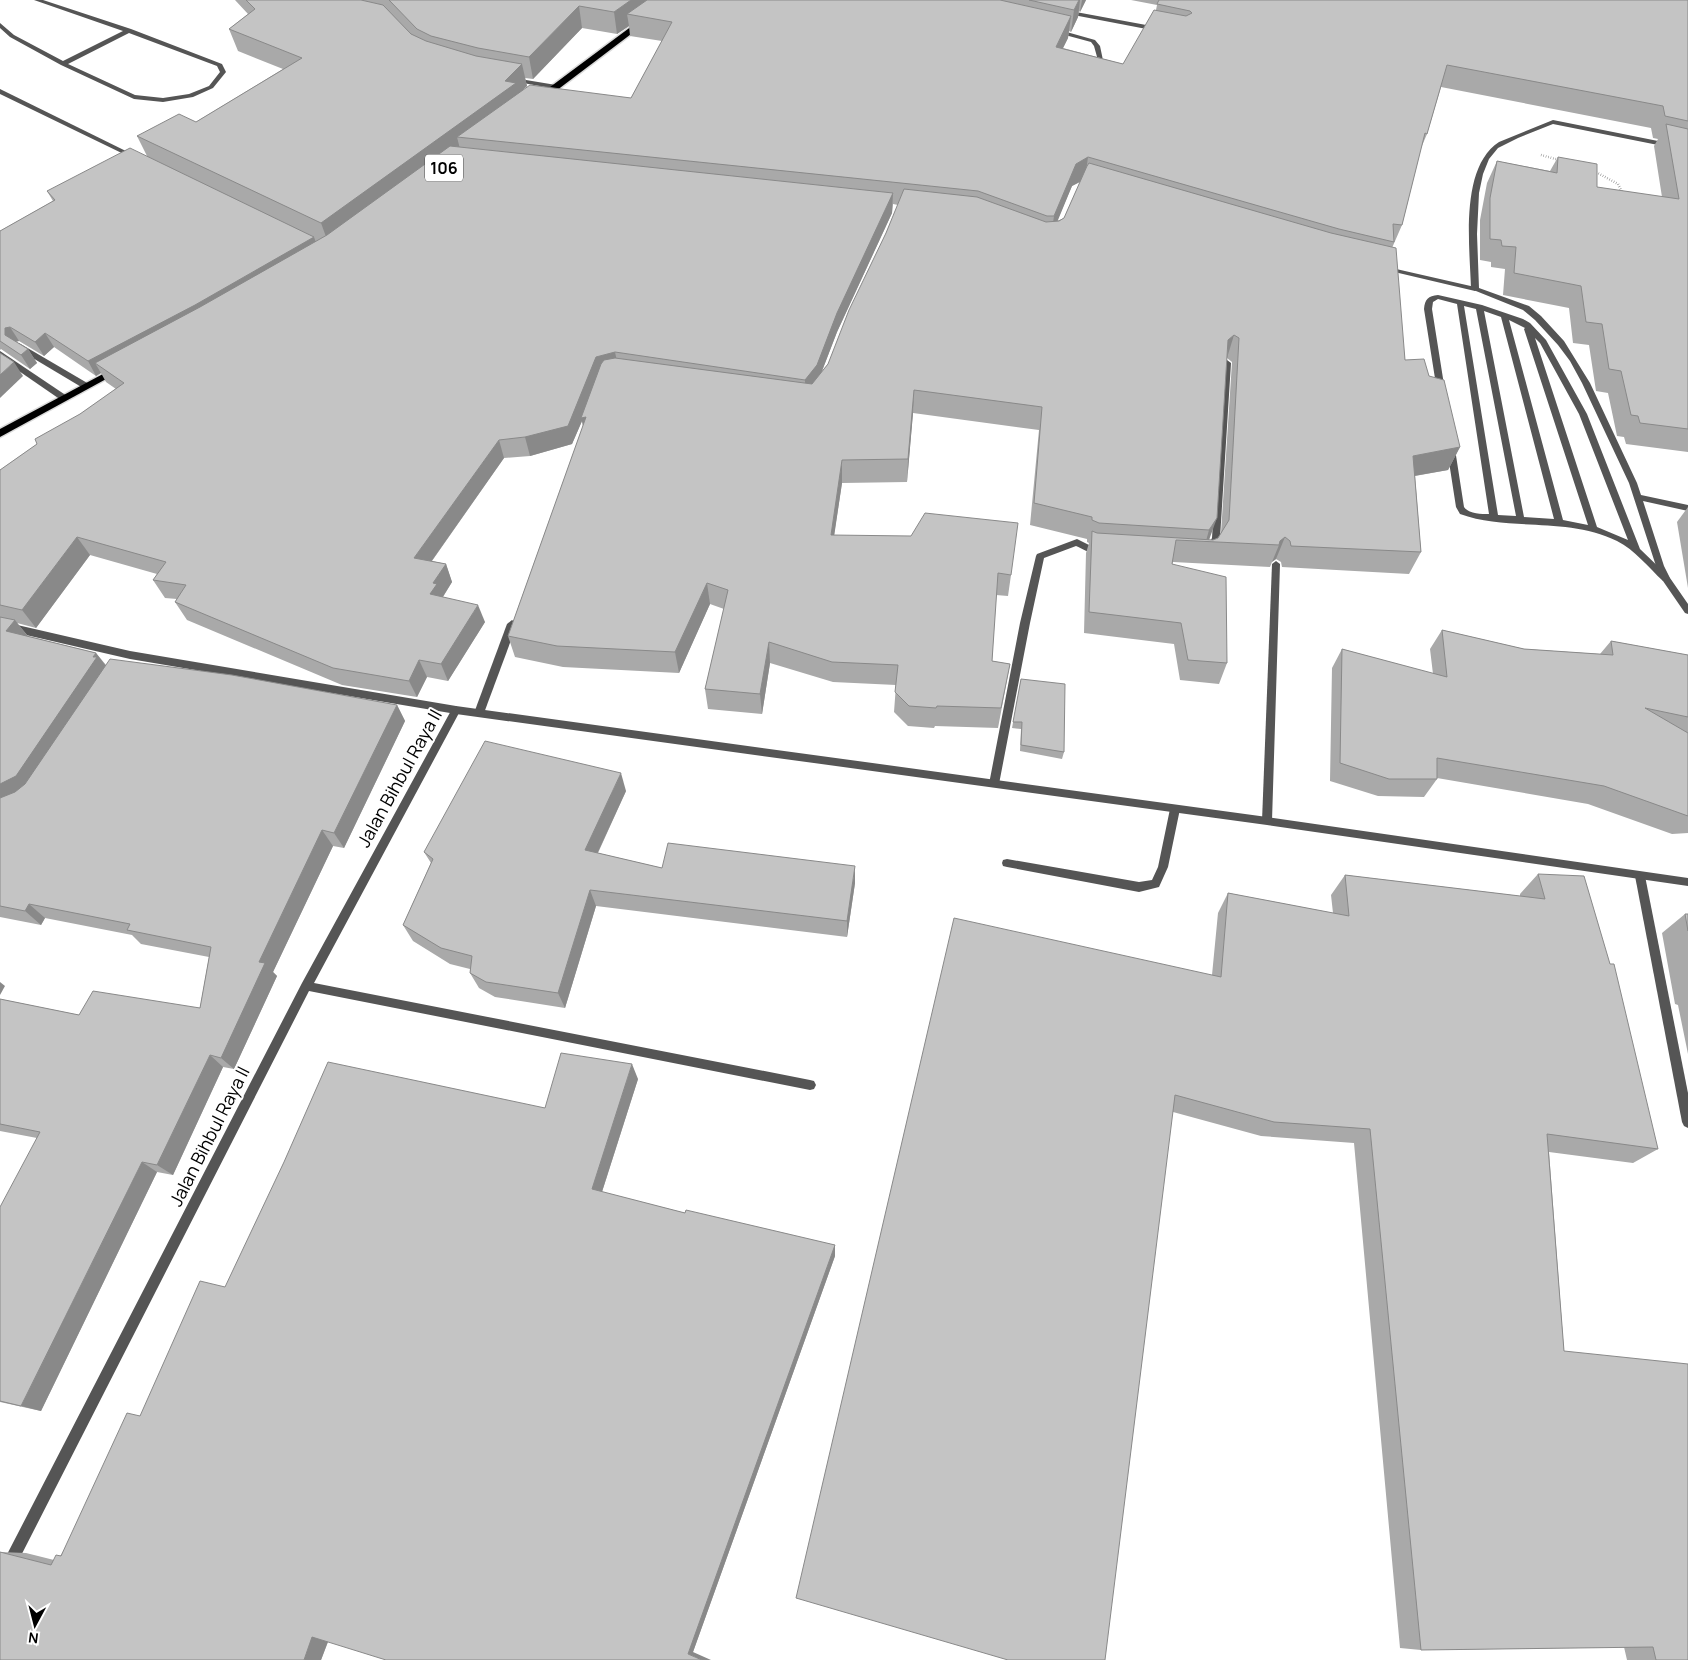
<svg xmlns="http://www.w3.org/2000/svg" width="1688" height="1660" font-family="Manrope,sans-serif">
  <rect width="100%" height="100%" fill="#fff"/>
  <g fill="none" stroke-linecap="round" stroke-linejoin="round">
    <g stroke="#dbdbdb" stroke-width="3">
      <g id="primary">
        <path d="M640 20 647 22 544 100H538V96Z"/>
        <path d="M116 367 119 368V372L0 437V429Z"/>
      </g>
    </g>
    <g stroke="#777" stroke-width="2.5" stroke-dasharray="0.5 2" stroke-linecap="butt">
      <path d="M1541 155 1559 160"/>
      <path d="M1594 171 1618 184 1623 194"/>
    </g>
    <g fill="#555" fill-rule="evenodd">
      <path d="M34 0H43L131 29 222 64 226 72 213 88 193 97 163 102 134 99 61 65 10 37 0 28V23L14 35 63 61 123 31ZM129 33 217 66 220 72 209 86 189 94 163 98 135 95 68 64Z"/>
      <path d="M1065 10 1157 27 1160 29 1157 31 1063 13 1062 12Z"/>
      <path d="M1056 29 1095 40 1100 46 1104 65 1099 64 1094 46 1091 42 1054 32V30Z"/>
      <path d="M0 89 138 157 139 158 134 159 0 94Z"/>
      <path d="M1383 266 1475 287 1479 289 1475 291 1386 270H1383Z"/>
      <path d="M1438 295 1482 305 1523 319 1530 323 1546 340 1587 414 1640 549 1669 577 1670 579 1669 581H1663C1648 567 1635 550 1617 541 1567 516 1509 532 1460 514L1456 507 1447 449 1451 446 1455 449 1464 507C1469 514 1481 514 1489 514L1457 304 1438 299 1433 302 1432 309 1445 391 1441 394 1437 391 1424 309C1425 299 1428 296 1438 295ZM1464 306 1476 309 1516 516 1498 515ZM1484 311 1501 317 1554 519 1524 517ZM1509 320 1525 328 1524 329 1588 525 1563 520ZM1535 338 1540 343 1579 414 1628 540 1597 527Z"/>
      <path d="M19 343 89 384V388H83L16 348V344Z"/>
      <path d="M1227 360 1231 363 1220 538 1212 552 1209 553 1205 550 1212 538 1223 363Z"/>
      <path d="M1077 539 1093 547 1103 548 1104 550C1096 558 1085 550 1076 546L1044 558 1030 623 999 784 997 787H991L989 784 1020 623 1036 556 1037 554Z"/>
      <path d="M1276 561 1280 564 1272 821 1271 824H1263L1262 821 1272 564Z"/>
      <path d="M512 620 517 624 484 713 482 716H476L474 713 507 624Z"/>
      <path d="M456 706 461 710 459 713 314 983 810 1080 814 1081 816 1085 814 1089 810 1090 309 991 5 1587 0 1589V1568L302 983 453 707Z"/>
      <path d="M1175 805 1179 806 1180 809 1168 867 1159 887 1139 892 1007 867 1003 866 1002 863 1003 860 1007 859 1139 882 1152 880 1158 867 1170 809 1171 806Z"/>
      <path d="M1640 872 1644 873 1645 876 1688 1093V1128L1684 1126 1682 1122 1635 876 1636 873Z"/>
    </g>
    <g fill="#555" fill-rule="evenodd">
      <path d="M514 78 556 85 559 87 556 89 512 81V79Z"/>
      <path d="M1553 120 1688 147V151L1553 124 1518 138 1498 148 1489 159 1483 174 1479 193 1477 234 1479 288 1529 306 1541 316 1564 341 1590 383 1637 483 1641 495 1688 505V511L1643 501 1664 566 1670 578 1688 604V614L1685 613 1663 581 1656 566 1629 483 1582 383 1570 361 1558 345 1535 320 1523 310 1471 289C1470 248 1459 168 1499 142Z"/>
      <path d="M0 351 67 396V400H61L0 358Z"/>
      <path d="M0 621 130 651 456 706 1267 817 1688 878V886L1267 825 456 714 130 659 0 629Z"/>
    </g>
    <use href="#primary" fill="#000" fill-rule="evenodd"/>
  </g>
  <g fill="#a9a9a9" fill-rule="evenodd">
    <path d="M235 0H1086L1080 12 1079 11 1078 17 1071 32 1069 31 1068 38 1063 48 1123 64 1156 10 1157 5 1131 0H1688V452L1626 444 1624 437 1617 436 1608 393 1596 391 1589 345 1573 343 1569 308 1503 295 1505 269 1491 267V262L1480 260V220L1487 183 1497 161 1550 171 1558 157 1597 187 1662 197 1654 146 1658 139 1653 138 1651 128 1441 87 1427 134 1421 148 1402 225 1392 248 1405 360 1429 376 1460 447 1448 470 1415 476 1421 552 1409 574 1282 567 1281 562 1276 559 1272 562 1270 567 1173 562 1172 564 1227 663 1219 684 1180 680 1174 644 1084 633 1086 553 1089 543 1087 542V539L1030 525 1039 430 913 413 907 482 842 483 834 535 1011 575 1008 596 996 595 992 661 1010 664 998 728 935 726 934 728 908 726 894 712 896 685 833 682 770 663 762 714 708 709 705 689 724 609 710 604 679 673 563 667 515 657 508 636 583 426 582 421 572 444 530 456 504 458 432 561 446 564 452 582 443 597 485 622 448 681 427 677 417 697 342 685 187 620 175 602 177 599 165 598 153 580 157 574 90 555 36 628 17 623 28 636 96 653 106 665 397 705 405 721 344 848 333 846 273 972 277 976 234 1069 223 1067 173 1175 157 1172 41 1411 0 1402 37 1138 0 1131V999L79 1015 200 1008 209 957 141 944 132 935 45 918 41 925 0 917V470L116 389 106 382 101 373 96 376 54 347 44 356 19 341 16 342 28 349 37 363 30 369 1 349 0 350V231L53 201 47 191 147 156 137 136 196 122 283 69 238 51 229 29 248 14ZM629 26 630 36 662 41 631 98 522 90 527 86 525 78 533 79 582 28 617 34ZM1080 182 1064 218 1057 221 1072 186ZM893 204 898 205 886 233 828 364 822 371 837 332 892 213ZM1227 358 1232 362 1221 533 1218 538 1213 540H1209Z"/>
    <path d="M1688 507V588L1677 522Z"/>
    <path d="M1442 630 1524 649 1600 654 1611 641 1688 655V833L1672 834 1588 804 1437 778V779L1424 797 1378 796 1330 781 1332 668 1342 649 1433 674 1430 649Z"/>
    <path d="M1021 679 1064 752 1062 759 1020 751 1021 729 1012 728Z"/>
    <path d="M626 791 598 853 662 868 855 883 847 937 596 906 565 1008 495 997 479 988 470 973V969L450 964 413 941 403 925 431 863 424 852Z"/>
    <path d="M1538 874 1658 1149 1633 1163 1549 1152 1564 1351 1688 1660H1627L1624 1647 1421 1650 1400 1648 1354 1143 1261 1136 1173 1112 796 1598 1212 975 1218 913 1228 893 1333 913 1331 895 1345 875 1520 896V894Z"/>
    <path d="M1685 914H1688V1054L1678 1005 1675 1004 1662 933Z"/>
    <path d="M638 1079 602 1192 685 1213 835 1245V1256L693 1652 328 1642 321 1660H0V1552L26 1553 54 1560 61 1555 140 1416 225 1287 545 1108Z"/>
  </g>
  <g fill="#898989">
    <path d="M631 0H664L627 14 629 26 617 34 614 12Z"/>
    <path d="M1079 0H1080L1078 17 1071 32 1074 10Z"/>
    <path d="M1082 0H1086L1080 12Z"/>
    <path d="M579 6 582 28 533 79 529 57Z"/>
    <path d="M1071 16 1068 38 1053 68 1056 47Z"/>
    <path d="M522 64 527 86 519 94 457 137 460 149 329 245 321 223 505 81Z"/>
    <path d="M1088 157 1085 179 1072 186 1051 237 1054 216 1076 164Z"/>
    <path d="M893 193 892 213 837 332 817 384 805 399V380Z"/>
    <path d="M314 237 319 251 95 363 101 373 96 376 88 361Z"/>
    <path d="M10 327 19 341 14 342 5 335V328Z"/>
    <path d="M45 333 54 347 44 356 35 342Z"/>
    <path d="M1234 335 1227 358 1228 340Z"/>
    <path d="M28 349 37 363 30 369 21 355Z"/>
    <path d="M615 352 619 371 586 417V441L582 421 572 444 530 456 525 437 596 357Z"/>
    <path d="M14 362 23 376 0 398V375Z"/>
    <path d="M914 390 913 413 907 482 908 459Z"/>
    <path d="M499 440 504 458 421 576 414 558Z"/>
    <path d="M1460 447 1448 470 1402 478 1413 456Z"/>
    <path d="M842 460V483L831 557V535Z"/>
    <path d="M1217 518 1209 540 1206 541 1209 530Z"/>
    <path d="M77 537 90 555 36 628 22 610Z"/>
    <path d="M1285 537 1276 559 1272 562 1279 545 1280 541Z"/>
    <path d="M446 564 452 582 442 598 430 594 433 583Z"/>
    <path d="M707 583 710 604 679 673 675 652Z"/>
    <path d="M478 605 485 622 448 681 441 664Z"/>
    <path d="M15 620 29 638 6 631Z"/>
    <path d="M769 642 770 663 762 714 760 694Z"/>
    <path d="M96 653 109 670 32 792 0 808V784Z"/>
    <path d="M419 660 427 677 417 697 409 681Z"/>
    <path d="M397 705 405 721 344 848 334 833Z"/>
    <path d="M621 773 626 791 591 867 585 850Z"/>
    <path d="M322 830 333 846 273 972 277 976 234 1069 221 1058 259 962Z"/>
    <path d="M855 866V883L847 937V921Z"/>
    <path d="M590 890 596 906 565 1008 558 993Z"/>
    <path d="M29 904 45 918 41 925 25 911Z"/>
    <path d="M0 982 5 986 0 995Z"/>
    <path d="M210 1055 223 1067 173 1175 157 1165Z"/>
    <path d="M632 1064 638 1079 599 1201 592 1189Z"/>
    <path d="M142 1162 157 1172 41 1411 21 1406Z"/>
    <path d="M835 1245V1256L693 1652 711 1660H702L688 1654Z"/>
    <path d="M330 1636 321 1660H304L312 1637Z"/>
  </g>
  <g fill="#c4c4c4" stroke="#898989">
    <path d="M246 0H361L383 5 411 34 426 41 476 56 522 64 505 81 516 83 321 223 137 136 179 114 196 122 302 58 229 29 255 9Z"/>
    <path d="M389 0H631L614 12 579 6 529 57 478 48 431 36 417 29Z"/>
    <path d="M647 0H1000L1071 16 1056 47 1123 64 1154 10 1186 16 1192 13 1190 11 1157 4 1159 0H1688V121L1665 116 1663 106 1447 65 1427 134 1425 133 1402 225 1393 224 1394 242 1339 229 1088 157 1076 164 1054 216H1047L978 191 457 137 530 85 631 98 672 22 627 14Z"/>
    <path d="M1029 0H1079L1074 10Z"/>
    <path d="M1666 124 1688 129V429L1640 423 1638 416 1631 415 1621 371 1609 369 1602 324 1586 322 1581 286 1514 273 1516 247 1502 246 1501 240 1490 239V198L1497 161 1557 173 1558 157 1597 164V187L1679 199Z"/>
    <path d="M450 146 893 193 837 313 817 365 805 380 615 352 596 357 568 426 525 437 499 440 414 558 446 564 433 583 437 584 430 594 478 605 441 664 419 660 409 681 333 668 175 602 186 585 153 580 166 562 77 537 22 610 0 605V470L37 444 35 439 80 414 124 383 95 363 200 307 327 235Z"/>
    <path d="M130 148 314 237 195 305 88 361 45 333 35 342 10 327 5 328V335L28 349 21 355 0 341V231L55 200 47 191Z"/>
    <path d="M1089 163 1331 233 1396 248 1405 360 1424 359 1429 376 1444 380 1460 447 1413 456 1421 552 1291 546 1290 541 1285 537 1280 541 1279 545 1176 540 1172 564 1226 577 1227 663 1188 660 1181 623 1089 612 1092 531 1097 533 1213 540 1218 538 1229 520 1239 338 1234 335 1228 340 1217 518 1209 530 1099 523 1092 520V517L1034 503 1042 407 914 390 908 459 842 460 831 535 911 536 925 513 1018 523 1011 575 998 573 992 661 1010 664 1001 708 937 706 936 708 909 706 895 692 898 665 832 662 769 642 760 694 705 689 728 590 707 583 675 652 557 646 508 636 586 417 581 418 601 364 604 360 615 358 812 384 828 364 849 310 886 233 904 189 977 197 1046 222 1059 221 1064 218 1087 166Z"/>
    <path d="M0 353 14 362 0 375Z"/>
    <path d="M0 617 15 620 6 631 96 653 93 657H97L16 776 0 784Z"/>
    <path d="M1442 630 1524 649 1613 655 1611 641 1688 655V717L1645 708 1688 733V816L1604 786 1437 758V779H1389L1340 763 1342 649 1447 677Z"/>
    <path d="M110 659 232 675 397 705 334 833 322 830 259 962 265 963 221 1058 210 1055 157 1165 142 1162 21 1406 0 1401V1207L40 1132 0 1124V999L79 1015 93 991 200 1008 211 947 127 930 130 924 29 904 25 911 0 906V798L15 792 25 784Z"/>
    <path d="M1021 679 1065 684 1064 752 1021 745 1022 722H1013Z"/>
    <path d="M485 741 621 773 585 850 662 868 668 843 855 866 847 921 590 890 558 993 486 982 470 973 472 956 441 948 403 925 433 859 424 852Z"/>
    <path d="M1538 874 1584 876 1610 964H1614L1658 1149 1547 1134 1564 1351 1688 1364V1660H1656L1653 1647 1421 1650 1370 1129 1274 1122 1175 1095 1105 1660H1008L796 1598 954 918 1221 977 1228 893 1349 916 1345 875 1545 899Z"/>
    <path d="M1685 914H1688V931Z"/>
    <path d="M561 1053 632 1064 592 1189 685 1213 686 1210 835 1245 688 1654 702 1660H386L312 1637 304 1660H0V1552L51 1565 56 1555 61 1556 127 1413 140 1416 200 1281 225 1287 284 1162 328 1062 545 1108Z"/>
  </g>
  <g text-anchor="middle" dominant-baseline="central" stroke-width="4" stroke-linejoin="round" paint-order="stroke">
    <rect fill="#fff" stroke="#4c4c4c" stroke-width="1" x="425" y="154.5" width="38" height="27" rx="4"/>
    <g font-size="16" font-weight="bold" fill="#000">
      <text x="444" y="168">106</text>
    </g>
    <g font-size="18" fill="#000" stroke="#fff">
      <text transform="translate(399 778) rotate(-61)">Jalan Bihbul Raya II</text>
      <text transform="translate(209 1136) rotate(-63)">Jalan Bihbul Raya II</text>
    </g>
  </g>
  <g transform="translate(35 1625) rotate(187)" stroke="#ffffff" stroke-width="4" paint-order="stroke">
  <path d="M0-4L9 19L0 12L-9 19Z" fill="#000000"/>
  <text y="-8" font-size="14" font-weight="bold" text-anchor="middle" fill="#000000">N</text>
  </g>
</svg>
